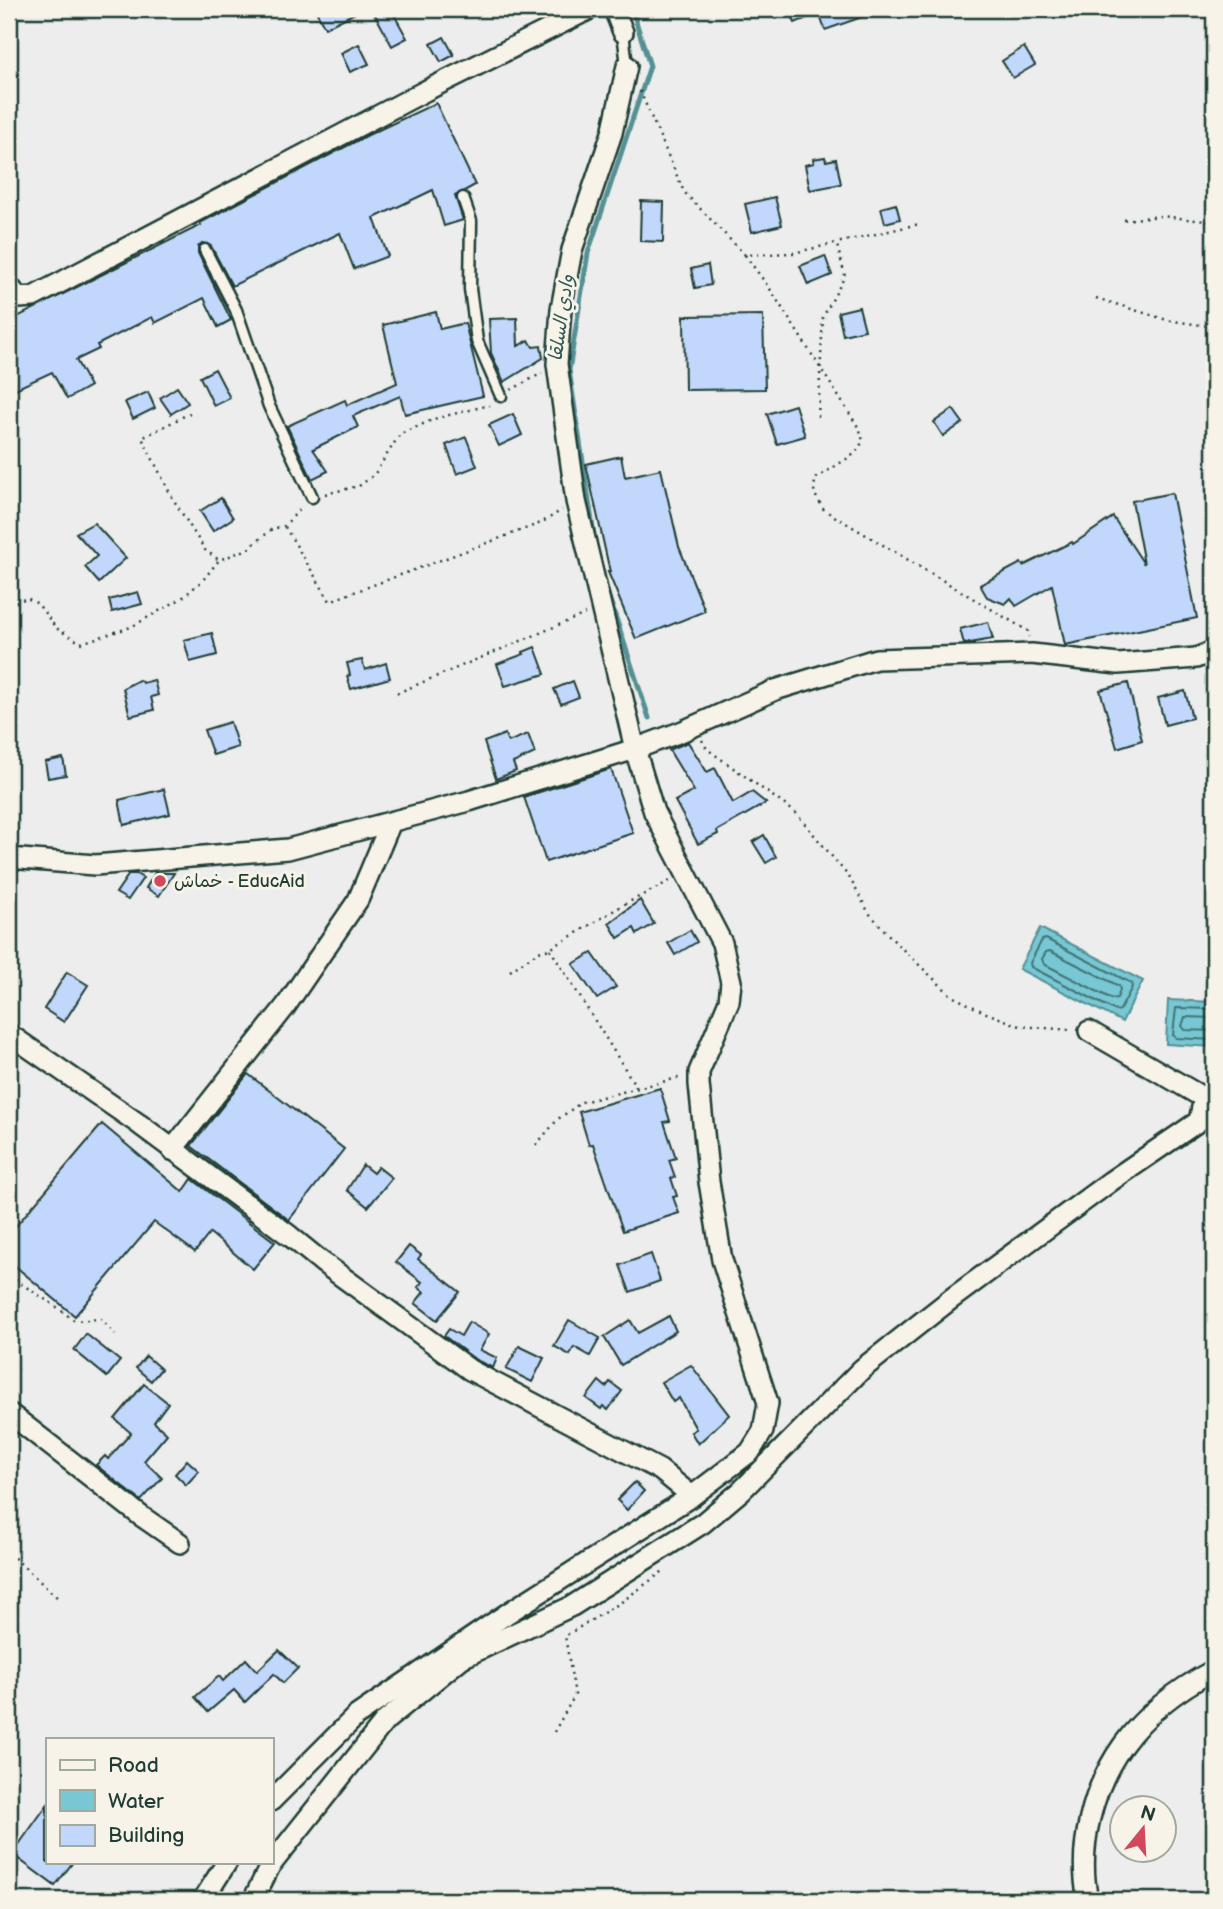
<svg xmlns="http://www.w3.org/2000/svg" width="1223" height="1909" font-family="'Balsamiq Sans','Playpen Sans Arabic',sans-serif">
  <rect width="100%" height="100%" fill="#ecedec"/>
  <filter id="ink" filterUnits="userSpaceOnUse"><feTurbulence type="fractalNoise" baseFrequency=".0143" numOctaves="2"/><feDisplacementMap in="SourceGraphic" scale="14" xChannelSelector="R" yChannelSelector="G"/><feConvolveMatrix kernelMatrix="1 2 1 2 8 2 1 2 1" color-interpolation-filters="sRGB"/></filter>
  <g filter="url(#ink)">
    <g fill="#78c7d4" stroke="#549094" stroke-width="2">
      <path d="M1040 928 1143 981 1122 1022 1019 969Z"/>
      <path d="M1168 1000 1214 1002V1047L1166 1044Z"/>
    </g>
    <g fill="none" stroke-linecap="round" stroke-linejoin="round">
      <g stroke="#437474" stroke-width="2">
        <path d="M1046 939 1131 983 1132 987 1120 1010 1116 1011 1031 967 1030 963 1042 940Z"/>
        <path d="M1050 951 1119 986 1120 990 1117 998 1112 999 1044 964 1042 959 1046 952Z"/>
        <path d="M1214 1009 1176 1008 1173 1035 1176 1038 1214 1040"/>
        <path d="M1214 1018 1185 1017 1182 1026 1185 1030 1214 1031"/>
      </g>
      <g stroke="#549094" stroke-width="5">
        <path d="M595 541 569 370 588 253 650 66 632 9"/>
        <path d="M604 582 649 718"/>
      </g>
    </g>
    <g fill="#c2d7fc" stroke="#1f3d34" stroke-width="2">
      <path d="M315 9H363L325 28Z"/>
      <path d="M372 9H391L407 38 392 46Z"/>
      <path d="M789 9H879V11L825 30 819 13 795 23Z"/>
      <path d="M444 37 454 55 441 62 431 44Z"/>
      <path d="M359 44 369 64 350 72 341 53Z"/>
      <path d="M1024 47 1035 65 1013 78 1002 61Z"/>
      <path d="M436 103 475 185 455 196 463 220 444 226 433 190 374 218 388 256 354 269 340 233 232 286 211 246 202 243 198 247V253L231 320 218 327 204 298 155 323 152 317 97 345 99 349 76 360 90 386 67 399 52 372 9 392V321L201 225 200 223 368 135Z"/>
      <path d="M825 157 826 161 836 159 841 184 810 190 805 165 814 163 813 159Z"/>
      <path d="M775 197 782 225 752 232 745 204Z"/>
      <path d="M641 201 664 202 663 242 640 241Z"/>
      <path d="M896 204 900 219 885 223 881 208Z"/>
      <path d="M825 256 832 275 808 285 800 266Z"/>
      <path d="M708 265 711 285 695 288 691 269Z"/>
      <path d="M859 307 865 330 843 335 838 312Z"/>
      <path d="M436 312 440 329 465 323 483 396 405 414 400 396 353 416 358 427 313 449 328 471 312 479 287 426 345 400 347 405 397 383 383 325Z"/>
      <path d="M763 315 765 389 685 390 684 316Z"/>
      <path d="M517 318 518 346 529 340 533 347 541 346 543 358 504 382 491 353 489 319Z"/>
      <path d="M215 369 230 398 214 406 200 377Z"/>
      <path d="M177 387 188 403 171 414 160 398Z"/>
      <path d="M148 392 155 408 133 419 125 402Z"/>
      <path d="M795 405 805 436 777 444 767 414Z"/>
      <path d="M953 409 963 423 943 436 934 422Z"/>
      <path d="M513 414 522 435 499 446 489 425Z"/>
      <path d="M466 437 477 466 457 474 446 445Z"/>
      <path d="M621 456 625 477 661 469 679 547 705 611 636 639 608 572H610L586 464Z"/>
      <path d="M1172 493 1197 618 1065 645 1052 585 1016 606 1011 598 1005 604 987 597 980 585 1021 563 1023 566 1072 542 1073 544 1113 517 1144 564 1132 501Z"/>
      <path d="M221 498 233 518 213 531 200 511Z"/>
      <path d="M94 523 126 558 99 583 85 567 97 556 76 533Z"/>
      <path d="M138 592 142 604 112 612 109 600Z"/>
      <path d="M988 622 993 639 964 644 960 629Z"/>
      <path d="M212 633 217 655 190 662 184 640Z"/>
      <path d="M535 647 545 674 505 686 497 664 524 654 523 652Z"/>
      <path d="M362 660 365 670 386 663 390 678 351 689 347 676 350 675 347 663Z"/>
      <path d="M139 680 143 683 154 680 158 695 151 697 154 710 130 716 123 688Z"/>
      <path d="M573 681 579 697 561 704 554 689Z"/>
      <path d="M1128 683 1142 740 1117 748 1100 690Z"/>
      <path d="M1185 691 1192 718 1165 725 1158 698Z"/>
      <path d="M230 722 238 747 213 755 204 730Z"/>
      <path d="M505 734 508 742 528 734 535 753 513 763 516 771 496 779 484 742Z"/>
      <path d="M688 742 707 772 715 768 733 803 752 792 766 803 717 831 718 834 698 844 675 801 694 791 669 750Z"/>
      <path d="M63 758 66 775 48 778 45 762Z"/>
      <path d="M611 769 633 833 546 862 524 797Z"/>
      <path d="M164 789 170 814 124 825 119 800Z"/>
      <path d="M764 835 776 857 766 863 753 842Z"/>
      <path d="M155 873H174L159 896 146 888Z"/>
      <path d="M129 874H136L143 878 128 900 116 893Z"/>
      <path d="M640 900 654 924 637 934 634 928 618 938 609 923Z"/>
      <path d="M690 930 697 942 675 955 668 943Z"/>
      <path d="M592 953 616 987 597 999 573 964Z"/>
      <path d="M67 972 88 985 64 1022 44 1009Z"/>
      <path d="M248 1074 344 1149 289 1220 191 1146Z"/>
      <path d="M660 1088 670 1121 664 1122 676 1158 669 1160 675 1177 671 1178 677 1196 673 1197 679 1213 623 1231 593 1144 589 1145 579 1112Z"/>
      <path d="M102 1124 183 1192 192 1179 275 1242 253 1269 210 1233 195 1252 154 1222 75 1316 9 1261V1234Z"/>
      <path d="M363 1165 373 1173 378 1167 392 1178 368 1207 347 1190Z"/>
      <path d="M409 1246 421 1255 418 1259 460 1292 437 1320 415 1303 424 1292 418 1287 422 1282 396 1262Z"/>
      <path d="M651 1254 660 1281 630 1292 620 1265Z"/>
      <path d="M669 1316 676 1331 621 1365 604 1337 630 1320 638 1333Z"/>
      <path d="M569 1320 600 1338 590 1356 574 1347 570 1355 554 1346Z"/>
      <path d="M469 1322 489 1334 480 1350 497 1358 493 1368 476 1360 444 1336 449 1329 461 1336Z"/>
      <path d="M86 1334 120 1361 107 1377 74 1350Z"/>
      <path d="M519 1346 544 1358 532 1382 506 1369Z"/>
      <path d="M146 1356 161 1369 151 1381 136 1368Z"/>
      <path d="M691 1365 729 1415 698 1444 691 1432 696 1429 679 1398 673 1402 661 1382Z"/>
      <path d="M599 1381 606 1387 610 1382 622 1391 608 1410 603 1406 601 1409 586 1398Z"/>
      <path d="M144 1384 168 1403 154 1422 167 1434 144 1461 162 1478 141 1501 96 1465 105 1456 108 1459 131 1433 115 1419Z"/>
      <path d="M187 1460 199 1471 186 1485 175 1474Z"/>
      <path d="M635 1482 644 1491 627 1510 617 1500Z"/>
      <path d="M279 1650 298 1668 283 1683 274 1674 245 1702 234 1690 208 1712 195 1697 219 1676 223 1681 246 1659 257 1671Z"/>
      <path d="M47 1805V1862H73L55 1886 12 1854Z"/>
    </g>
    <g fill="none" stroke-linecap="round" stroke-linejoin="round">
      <g stroke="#1f3d34" stroke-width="15">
        <g id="lane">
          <path d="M623 32 627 66"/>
          <path d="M463 198 471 221 470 289 477 341 501 396"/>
          <path d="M205 250 236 310 269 406 312 497"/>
        </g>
      </g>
      <g stroke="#1f3d34" stroke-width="24">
        <g id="street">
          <path d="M614 9 623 32"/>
          <path d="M9 286 19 298 33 297 425 91 590 9"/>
          <path d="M9 858 95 865 288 849 469 801 635 749 683 731 775 690 876 659 1032 654 1118 664 1196 658 1214 651"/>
          <path d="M9 1034 139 1124 290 1236 322 1262 470 1370 660 1470 692 1496"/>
          <path d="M172 1150 285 1007 358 900 391 822"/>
          <path d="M9 1413 141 1516 180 1543"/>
          <path d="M271 1801 356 1716 508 1613 692 1496 750 1452 763 1431 768 1403 722 1260 709 1182 699 1084V1072L729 1001 731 982 722 943 654 812 635 749 576 501 557 364 561 309 572 250 612 133 627 66"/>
          <path d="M203 1900 227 1862"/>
          <path d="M253 1900 270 1866 385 1721 462 1658 572 1606 703 1523 741 1491 862 1369 951 1299 1111 1181 1199 1121 1204 1098 1089 1031"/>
          <path d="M1088 1900C1077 1848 1092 1788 1123 1745 1146 1713 1180 1688 1214 1670"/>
        </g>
      </g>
      <g stroke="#1f3d34" stroke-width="2.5" stroke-dasharray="2 5" stroke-linecap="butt">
        <path d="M640 91 684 192 745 255 793 253 919 224"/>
        <path d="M1124 220 1161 216 1214 222"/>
        <path d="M745 255 770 289 860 430 863 441 856 453 815 479 814 493 824 510 1028 631 1029 637"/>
        <path d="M1096 298 1167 320 1214 327"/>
        <path d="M511 390 542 373"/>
        <path d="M190 413 142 438 173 499 205 550 219 560"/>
        <path d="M818 417 823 317 845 276 837 245"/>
        <path d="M325 494 359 486 374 475 400 434 437 418 490 405"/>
        <path d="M285 527 330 601 541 523 562 510"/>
        <path d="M9 605 27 598 38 604 56 628 81 643 131 627 182 598 203 580 219 560 248 549 272 529 284 526 302 507"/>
        <path d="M397 693 585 614"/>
        <path d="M702 740 707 749 796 813 849 877 869 913 896 943 952 996 984 1012 1020 1026 1071 1030"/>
        <path d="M550 949 637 1088"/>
        <path d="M510 971 538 952 550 949 623 905 670 881"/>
        <path d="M536 1145 558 1119 582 1102 682 1077"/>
        <path d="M9 1276 54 1305 75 1321 101 1319 115 1334"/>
        <path d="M9 1553 59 1599"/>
        <path d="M554 1732 575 1695 565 1636 620 1603 666 1569"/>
      </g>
      <use href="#lane" stroke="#f7f3e8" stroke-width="10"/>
      <use href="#street" stroke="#f7f3e8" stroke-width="19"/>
    </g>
  </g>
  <circle fill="#d1495b" stroke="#f7f3e8" stroke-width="2.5" cx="160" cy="881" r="7"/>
  <g text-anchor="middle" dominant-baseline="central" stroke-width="6" stroke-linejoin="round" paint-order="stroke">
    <g font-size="18" fill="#1f3d34" stroke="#f7f3e8" text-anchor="start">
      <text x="174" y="881">خماش - EducAid</text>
    </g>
    <g font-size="19" font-style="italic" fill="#315954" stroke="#f7f3e8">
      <text transform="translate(562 318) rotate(-82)">وادي السلقا</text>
    </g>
  </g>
  <rect width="1223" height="1909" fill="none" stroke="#f7f3e8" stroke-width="35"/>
  <rect x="18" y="18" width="1188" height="1874" fill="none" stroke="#1f3d34" stroke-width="2.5" filter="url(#ink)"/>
  <rect x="46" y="1738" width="228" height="126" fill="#f7f3e8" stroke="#a1aaa0" stroke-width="2"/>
  <rect x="60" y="1760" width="35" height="10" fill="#f7f3e8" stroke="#a1aaa0" stroke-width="2"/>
  <text x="108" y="1772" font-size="21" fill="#1f3d34">Road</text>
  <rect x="60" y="1790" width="35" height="21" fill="#78c7d4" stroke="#a1aaa0" stroke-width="2"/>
  <text x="108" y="1808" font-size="21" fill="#1f3d34">Water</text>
  <rect x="60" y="1825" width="35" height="21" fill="#c2d7fc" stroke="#a1aaa0" stroke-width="2"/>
  <text x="108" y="1842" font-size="21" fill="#1f3d34">Building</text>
  <g transform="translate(1143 1829) rotate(18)"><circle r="33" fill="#f7f3e8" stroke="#a1aaa0" stroke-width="2"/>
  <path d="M0-5L12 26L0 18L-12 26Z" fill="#d1495b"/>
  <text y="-10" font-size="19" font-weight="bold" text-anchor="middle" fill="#1f3d34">N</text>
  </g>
</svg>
